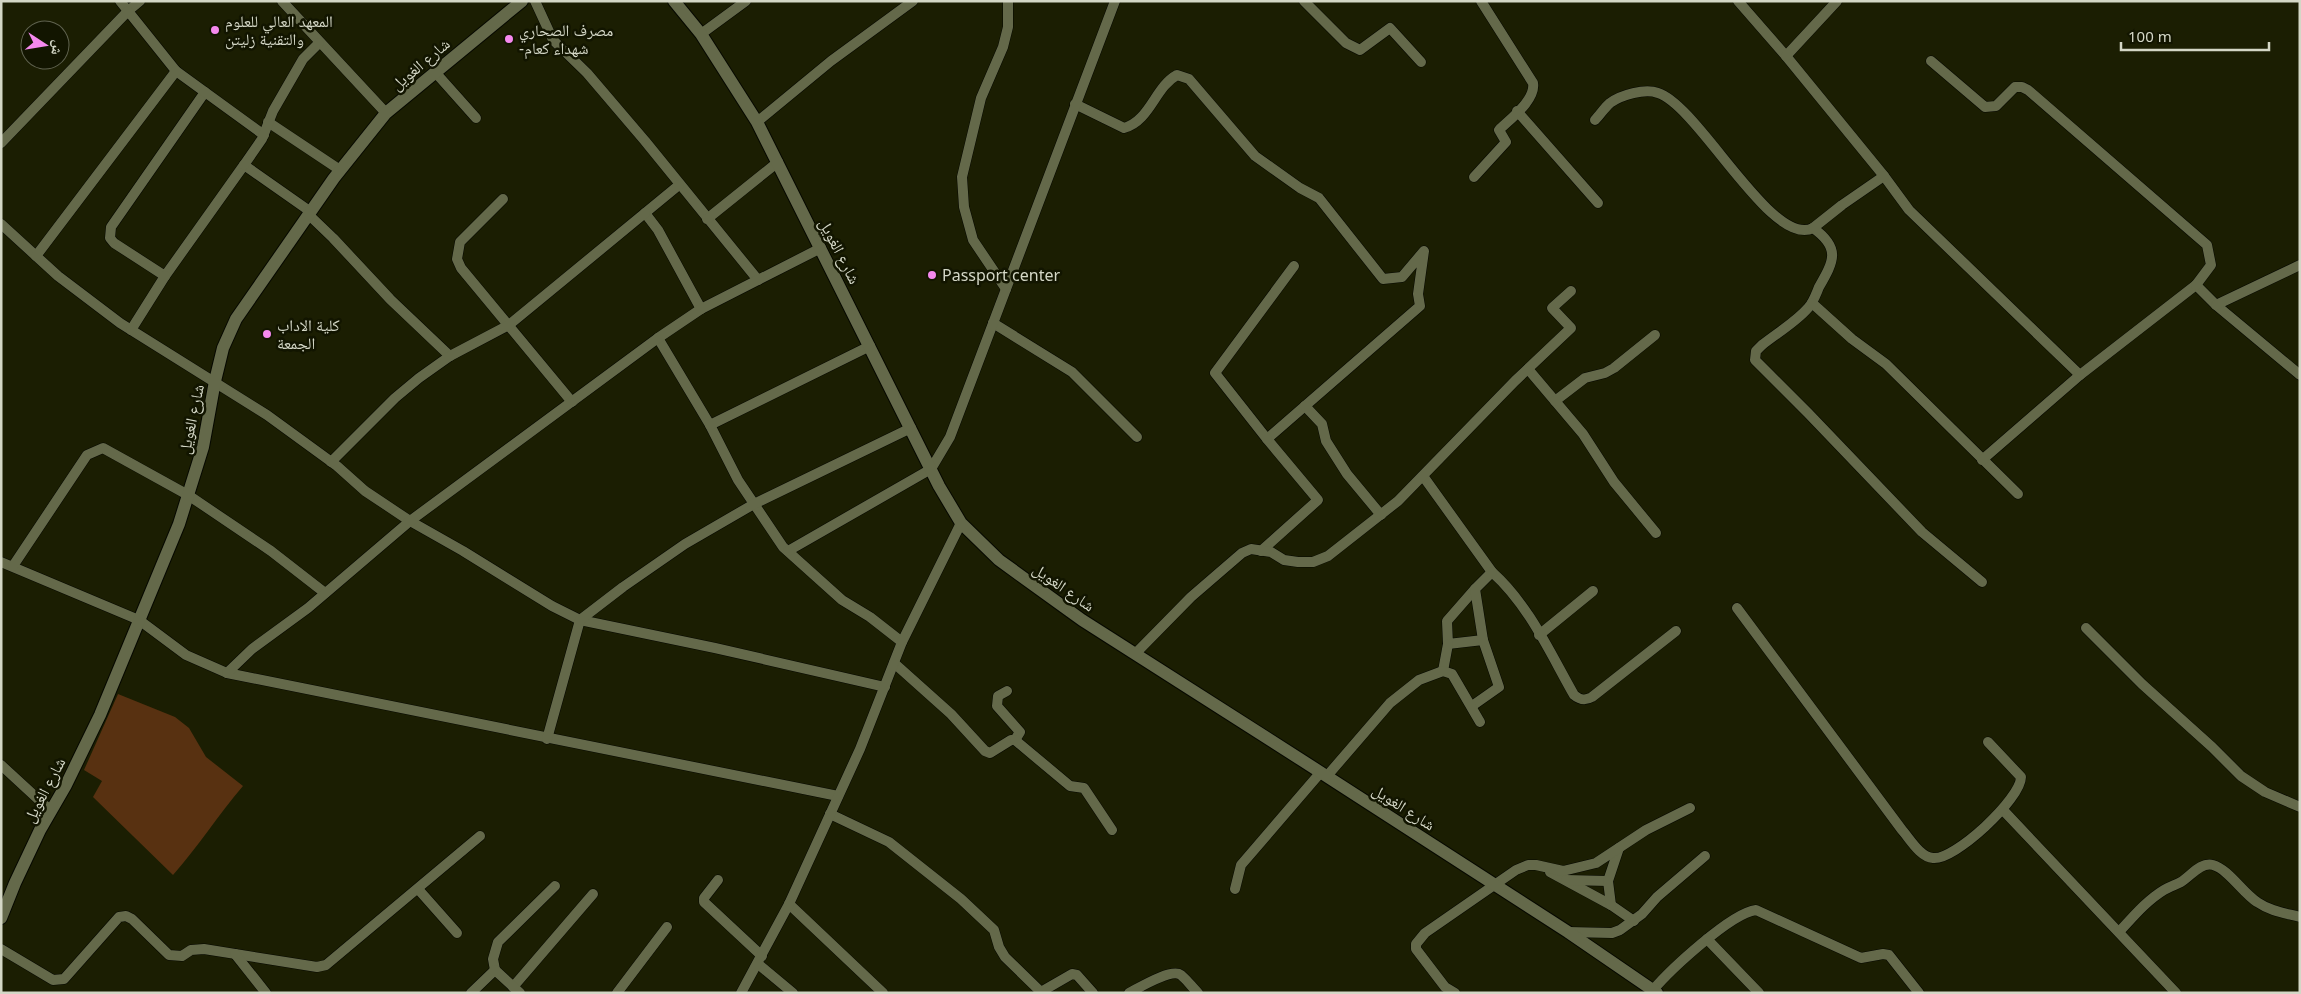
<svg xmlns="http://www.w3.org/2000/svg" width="2301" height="994" font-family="'Noto Sans','Noto Naskh Arabic',sans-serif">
  <rect width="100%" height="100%" fill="#1b1e02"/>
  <path fill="#583111" d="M118 694 175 717 189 728 206 757 243 786C218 815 198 847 173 875L93 797 102 781 84 770Z"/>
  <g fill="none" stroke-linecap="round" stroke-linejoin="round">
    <g stroke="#060800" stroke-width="11">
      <g id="minor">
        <path d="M120 1 128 11 140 1"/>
        <path d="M282 1 386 113"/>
        <path d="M535 1 553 40 587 73 645 141 758 280"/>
        <path d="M1304 1 1346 43 1360 50 1390 28 1421 62"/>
        <path d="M1738 1 1786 56 1884 176 1909 210 2080 375 2196 285 2216 305 2300 375"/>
        <path d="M701 34 746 1"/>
        <path d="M1786 56 1837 1"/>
        <path d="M1931 61 1985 107 1996 106 2015 87H2022L2028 90 2207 245 2211 265 2196 285"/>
        <path d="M435 72 476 118"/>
        <path d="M205 92 111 227 110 238 114 243 165 276 244 165 311 212"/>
        <path d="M1075 104 1124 128C1150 121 1155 87 1177 75L1189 79 1255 156 1300 188 1319 198 1383 279 1402 277 1424 251 1418 294 1420 306 1267 439 1318 500 1261 551"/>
        <path d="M1517 111 1598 203"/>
        <path d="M1595 120C1600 115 1605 107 1610 103 1621 95 1645 88 1658 93 1699 106 1772 249 1813 228"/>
        <path d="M268 122 340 170"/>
        <path d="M757 122 831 61 913 1"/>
        <path d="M1 143 128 11 176 71 264 135"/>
        <path d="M244 165 262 139 273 111 303 59 319 43"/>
        <path d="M1884 176 1842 205 1813 228C1841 248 1834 261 1819 287 1816 294 1813 303 1808 308 1796 322 1777 333 1762 345L1756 351 1755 360 1808 413 1922 532 1982 582"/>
        <path d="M1474 177 1506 142 1499 130C1510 119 1536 100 1533 83L1481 1"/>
        <path d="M679 185 645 213 658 230 701 309"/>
        <path d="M503 199 460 242 457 259 461 268 572 402"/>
        <path d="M309 215 333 238 390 299 450 356"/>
        <path d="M707 219 778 162"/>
        <path d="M1 224 58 276 120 323 267 415 337 466 365 491 410 521 463 551 552 606 580 620 715 648 885 687"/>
        <path d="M36 256 176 71"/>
        <path d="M1006 289 973 240 964 207 962 177 981 98 1003 47 1008 27V1"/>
        <path d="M1812 303 1852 339 1886 364 2018 494"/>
        <path d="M2216 305 2300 265"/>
        <path d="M993 323 1072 372 1137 437"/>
        <path d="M131 330 165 276"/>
        <path d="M658 338 710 425 738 480 783 547 842 600 870 617 902 642"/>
        <path d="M1528 369 1583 434 1614 482 1656 533"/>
        <path d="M1555 401 1585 378 1605 373 1614 368 1655 335"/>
        <path d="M1305 406 1322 424 1326 441 1347 474 1381 515"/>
        <path d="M710 425 870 346"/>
        <path d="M1267 439 1215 373 1294 266"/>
        <path d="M1982 460 2080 375"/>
        <path d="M331 462 395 398 419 378 450 356 509 325 645 213"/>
        <path d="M1423 476 1492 572C1529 605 1550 653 1574 695 1580 700 1585 701 1592 697L1676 631"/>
        <path d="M788 551 931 469 950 437 1115 1"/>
        <path d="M1 562 139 620 186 655 227 673 838 796"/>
        <path d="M13 566 87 455 103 448 188 495 271 551 325 593"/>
        <path d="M1475 589 1447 621 1448 644 1483 640"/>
        <path d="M1737 608 1902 830C1910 839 1920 857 1933 858 1954 861 2021 799 2021 777L1988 742"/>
        <path d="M2086 628 2142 684 2212 747 2241 776 2265 792 2300 807"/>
        <path d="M1539 635 1593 591"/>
        <path d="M1135 654 1191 597 1242 553 1251 549 1271 552 1284 560 1298 562H1313L1328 556 1398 501 1515 381 1571 328 1552 308 1571 291"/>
        <path d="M894 663 951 714 985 751 990 753 1011 740H1015L1020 732 997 706 998 696 1007 691"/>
        <path d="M1443 671 1448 644"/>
        <path d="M227 673 252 649 308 608 410 521 658 338 701 309 821 248"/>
        <path d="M1472 706 1499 687 1483 640 1475 589 1492 572"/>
        <path d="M547 739 580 620 623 587 685 544 754 504 911 428"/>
        <path d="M1015 740 1070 786 1084 788 1112 830"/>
        <path d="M1 765 51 811"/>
        <path d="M1327 776 1390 703 1419 680 1443 671 1452 674 1480 722"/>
        <path d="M2003 810 2176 993"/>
        <path d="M830 814 889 842 961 899 994 930 999 947 1005 957 1041 992"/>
        <path d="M1550 872 1611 905 1634 921"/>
        <path d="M718 880 704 898V902L762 956"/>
        <path d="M1566 880 1608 881"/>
        <path d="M418 889 457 933"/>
        <path d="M1235 889 1241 865 1321 772"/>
        <path d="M789 904 883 993"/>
        <path d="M1611 905 1608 881 1619 848"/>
        <path d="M1568 932 1612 933 1620 930 1642 914 1657 897 1705 856"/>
        <path d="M2119 932C2133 917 2146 901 2164 890 2169 887 2175 885 2181 882 2191 876 2200 862 2213 865 2228 869 2243 893 2257 902 2270 911 2285 913 2300 917"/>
        <path d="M1707 939 1759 993"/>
        <path d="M1 949 53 980 64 979 119 917 126 916 132 919 169 955 182 956 191 950 204 949 317 967 326 965 480 836"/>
        <path d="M235 954 266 993"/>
        <path d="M758 964 793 993"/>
        <path d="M495 970 493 959 498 942 555 886"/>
        <path d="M513 987 593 894"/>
        <path d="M1653 990C1670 970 1731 913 1756 910L1861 958 1883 954 1889 955 1919 993"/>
        <path d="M471 993 495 970 520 993"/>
        <path d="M617 993 667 927"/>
        <path d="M741 993 789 904 860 749 902 642 961 523"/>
        <path d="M1039 993 1072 974 1077 975 1093 993"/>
        <path d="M1129 993C1139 988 1171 968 1181 975 1187 980 1192 987 1198 993"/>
        <path d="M1455 993 1445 987 1416 949V944L1425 933 1516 870 1528 865H1536L1563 871 1596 863 1646 830 1690 808"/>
      </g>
    </g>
    <g stroke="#060800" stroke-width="14">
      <g id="tertiary">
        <path d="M674 1 701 34 757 122 939 486 961 523 999 560 1082 620 1303 761 1568 932 1657 993"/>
        <path d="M1 918 15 883 40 830 66 785 100 715 179 524 203 447 215 381 223 348 236 319 334 178 386 113 522 1"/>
      </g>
    </g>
    <use href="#minor" stroke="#64694a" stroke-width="10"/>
    <use href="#tertiary" stroke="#64694a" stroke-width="12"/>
  </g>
  <g fill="#f589ee" stroke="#121500" stroke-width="2">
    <circle cx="215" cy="30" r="5"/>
    <circle cx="509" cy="39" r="5"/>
    <circle cx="932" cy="275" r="5"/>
    <circle cx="267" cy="334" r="5"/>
  </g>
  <g text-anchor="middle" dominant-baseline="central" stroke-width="5" stroke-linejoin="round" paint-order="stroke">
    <g font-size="16" fill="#d4d7c6" stroke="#121500" text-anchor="start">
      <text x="225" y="21">المعهد العالي للعلوم<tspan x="225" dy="18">والتقنية زليتن</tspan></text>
      <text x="519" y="30">مصرف الصحاري<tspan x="519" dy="18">-شهداء كعام</tspan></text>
      <text x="942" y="275">Passport center</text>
      <text x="277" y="325">كلية اﻻداب<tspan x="277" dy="18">الجمعة</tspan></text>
    </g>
    <g font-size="16" fill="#d4d7c6" stroke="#121500">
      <text transform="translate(420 64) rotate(-40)">شارع الغويل</text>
      <text transform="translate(840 251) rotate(63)">شارع الغويل</text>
      <text transform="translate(191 419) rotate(-78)">شارع الغويل</text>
      <text transform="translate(1064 587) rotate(35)">شارع الغويل</text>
      <text transform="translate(44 790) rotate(-62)">شارع الغويل</text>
      <text transform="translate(1404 807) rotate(33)">شارع الغويل</text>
    </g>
  </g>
  <rect width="2301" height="994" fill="none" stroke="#d4d7c6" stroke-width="5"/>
  <g transform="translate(45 45) rotate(102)"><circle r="24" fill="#121500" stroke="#60634f"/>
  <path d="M0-4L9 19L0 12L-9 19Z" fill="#f589ee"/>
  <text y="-8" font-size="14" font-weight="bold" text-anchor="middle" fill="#d4d7c6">ش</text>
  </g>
  <path d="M2121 42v8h148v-8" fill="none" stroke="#d4d7c6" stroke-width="2.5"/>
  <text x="2128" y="42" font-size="15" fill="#d4d7c6" stroke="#121500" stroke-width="4" paint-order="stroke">100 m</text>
</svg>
